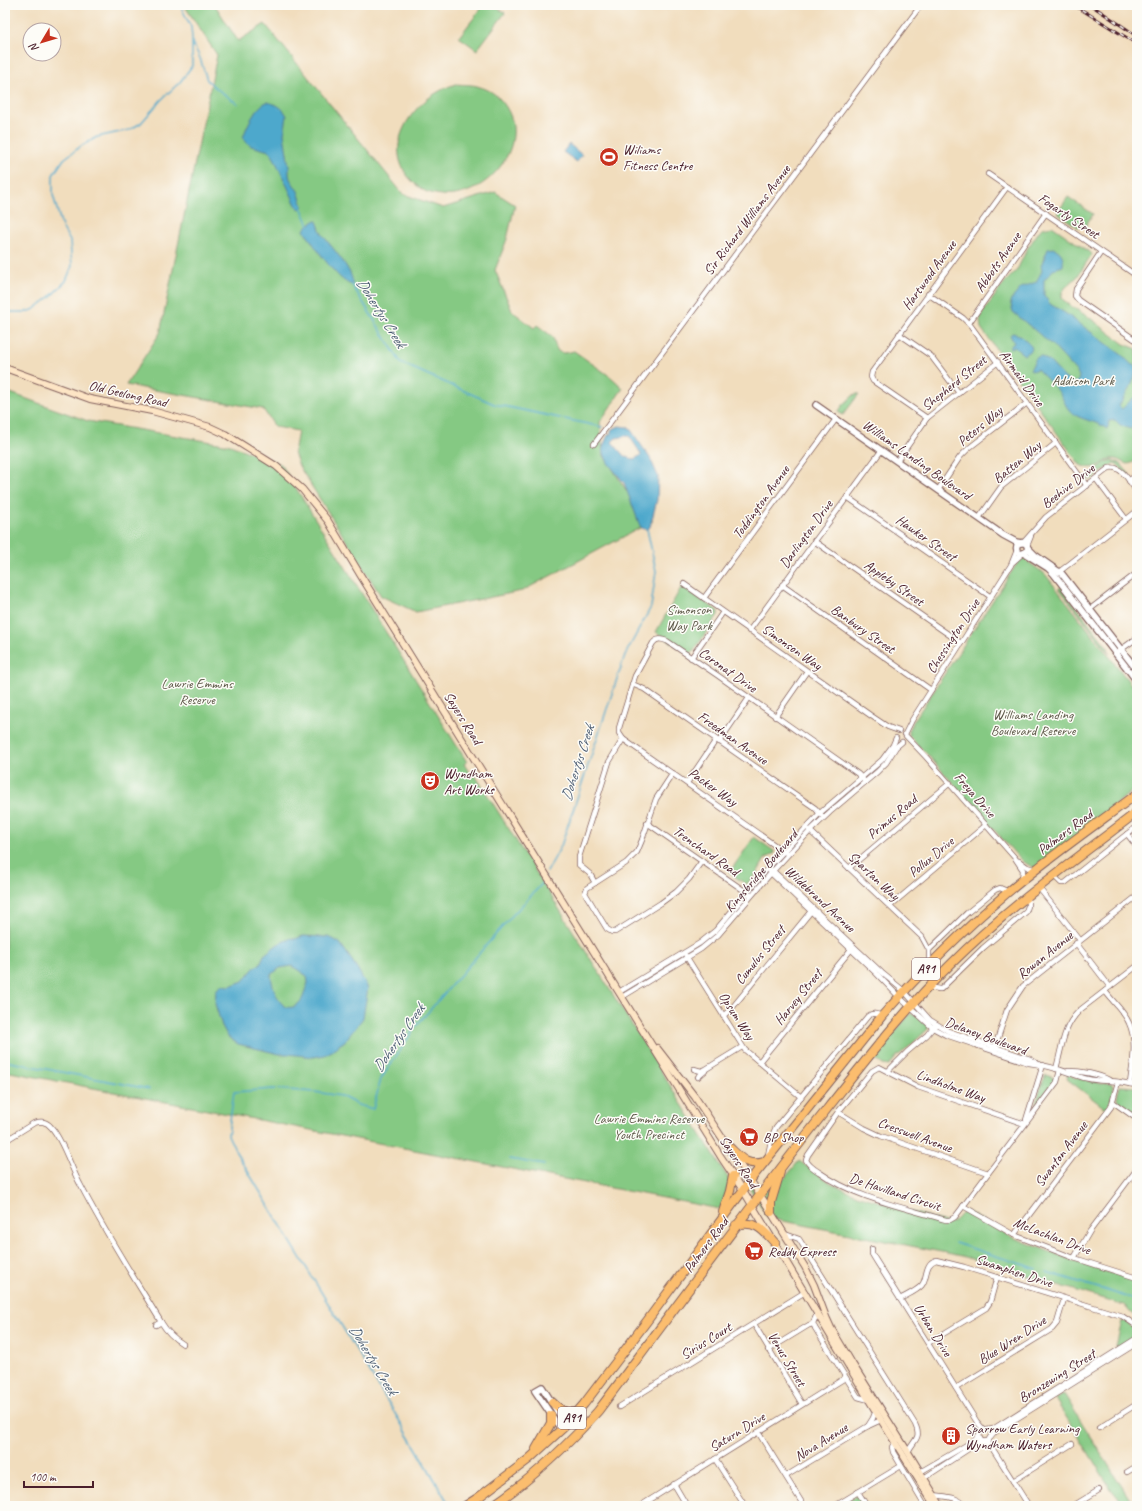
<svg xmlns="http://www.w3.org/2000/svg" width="1142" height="1511" font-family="Caveat,sans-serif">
  <rect width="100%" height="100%" fill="#fdfcf7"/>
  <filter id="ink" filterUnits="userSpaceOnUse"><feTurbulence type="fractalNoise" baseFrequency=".025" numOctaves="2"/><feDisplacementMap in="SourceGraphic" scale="8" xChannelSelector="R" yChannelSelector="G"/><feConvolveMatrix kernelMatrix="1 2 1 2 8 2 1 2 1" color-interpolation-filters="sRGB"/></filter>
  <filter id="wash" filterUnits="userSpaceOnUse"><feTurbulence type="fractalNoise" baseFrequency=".012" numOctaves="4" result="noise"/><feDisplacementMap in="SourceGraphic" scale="16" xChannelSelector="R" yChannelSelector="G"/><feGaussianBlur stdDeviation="0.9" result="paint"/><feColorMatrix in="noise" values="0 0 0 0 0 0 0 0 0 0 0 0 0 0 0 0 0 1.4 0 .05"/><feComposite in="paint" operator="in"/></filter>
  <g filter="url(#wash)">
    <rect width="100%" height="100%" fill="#f1ddbd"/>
    <g fill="#85c983" stroke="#687457">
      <path d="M184 5H215L238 41 265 24 403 194 443 208 495 192 515 205 507 239 495 270 512 311 534 328 537 325 553 337C557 351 556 356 574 351L611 377 623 388 600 422 603 454 628 493 653 521 522 591 416 612 381 596 299 466 294 453 298 431 275 427 263 409 126 385 160 333 217 55Z"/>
      <path d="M484 5H494L505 13 477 50 459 37Z"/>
      <path d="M456 84C464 85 473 84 480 87 491 90 500 97 506 107 532 147 483 201 441 195 435 194 428 193 423 190 372 156 410 98 456 84Z"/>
      <path d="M1068 197 1093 214 1084 228 1081 226 1079 228 1057 213Z"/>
      <path d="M1052 226 1092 254 1077 277 1065 288 1062 293V298L1066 303 1090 318 1124 344 1137 349V460C1123 470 1123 457 1110 459 1107 460 1104 462 1101 464 1094 469 1087 468 1080 465L981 328 980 322 981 315 1005 282 1017 270 1027 249 1040 230 1042 228Z"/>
      <path d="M5 391 88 421 230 445 281 464 467 762 464 764 472 777 475 775 730 1181 720 1209 5 1071Z"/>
      <path d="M855 394H859L843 415 838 412 843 405Z"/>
      <path d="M1111 460 1120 463 1130 475C1123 474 1121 465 1114 463L1092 479H1086L1104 463Z"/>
      <path d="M1020 559H1024L1045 574 1137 692V787L1037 869 1023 862 1019 858 927 754 909 736V731L913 722Z"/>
      <path d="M682 586 718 611V615L693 652 689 654 656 632Z"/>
      <path d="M1061 587 1108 648 1109 653 1059 588Z"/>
      <path d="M754 837 774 851 775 853 765 859 757 873 747 884H746L729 873Z"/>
      <path d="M911 1013 916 1015 928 1026V1029L899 1056 898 1055 889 1066 883 1065 873 1057Z"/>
      <path d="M1068 1073 1073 1077 1102 1084 1106 1083 1112 1084C1116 1091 1111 1103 1106 1109L1067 1079Z"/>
      <path d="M1046 1075 1054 1078 1055 1080 1037 1104 1036 1103 1045 1076Z"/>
      <path d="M1120 1086 1137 1087V1116L1118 1101 1117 1097Z"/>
      <path d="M799 1161 831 1183 857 1195 949 1223C957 1222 959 1212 967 1211L1003 1233 1012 1237 1084 1265 1137 1281V1318L1124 1305 962 1256 768 1218 749 1187 777 1192 782 1181Z"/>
      <path d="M1122 1321 1127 1322 1137 1333V1338L1122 1348 1116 1346Z"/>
      <path d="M1064 1394 1134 1506H1125L1111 1489 1055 1399Z"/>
      <path d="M855 1496 860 1498 865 1506H837Z"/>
    </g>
    <g fill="#4ea8cc" stroke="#4c647c" fill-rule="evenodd">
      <path d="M267 102C276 104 283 107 287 116L284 134 289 167V174L290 179 298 191 303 206 300 209 297 207 295 203 274 158 269 151 251 146 243 139C245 128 257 105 267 102Z"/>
      <path d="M569 144 582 155 577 162 563 152Z"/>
      <path d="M316 220C319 224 319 228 321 232 327 243 357 273 352 285 337 281 315 246 305 232L304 230 307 226Z"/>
      <path d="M1054 248C1062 252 1064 257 1063 266L1054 269 1044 280V295L1050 304 1065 313 1122 355 1132 365H1135L1137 369 1132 384 1119 406 1122 409 1132 399 1137 396V424L1130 429 1120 425 1115 420 1109 421 1108 428 1107 429C1096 420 1080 421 1070 411 1065 406 1063 398 1059 392 1052 383 1044 377 1037 369L1032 371 1030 370 1036 358 1040 356 1049 361 1065 378 1070 382 1074 383 1078 381 1079 376 1076 371 1052 345 1013 312 1010 301 1021 288 1036 282 1042 271 1041 265 1048 249Z"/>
      <path d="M1012 333 1020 335 1031 346 1032 349 1024 355 1014 347 1010 348 1009 347 1014 343 1010 335Z"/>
      <path d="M619 426 628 427 631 430 650 458 658 476 657 500 650 527 648 529H643L640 526 624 483 608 463 604 454 603 446 608 435 611 434V430ZM626 435 630 437 641 454 640 456 634 459 625 457 612 442 616 438 623 437Z"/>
      <path d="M303 936 328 937 340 943 357 968 368 988 363 1018 345 1041 339 1045 337 1048 325 1055 314 1057 287 1054H279L238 1044 228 1037 222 1026 215 1004 216 990 222 985 230 986 243 981 254 968 260 964 264 955 278 944 291 938 295 939ZM292 966 307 976 308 983C304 990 305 997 299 1003 282 1019 272 988 271 975L280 968Z"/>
    </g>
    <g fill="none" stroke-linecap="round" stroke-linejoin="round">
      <g stroke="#4ea8cc" stroke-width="1.5">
        <path d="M193 44 200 58 207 80 217 89 238 104"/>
        <path d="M301 207 309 225"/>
        <path d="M351 283 401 363 494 404 602 427"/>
        <path d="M5 312H24L33 310 50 297 66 281 72 266 70 241 62 227 53 195V175L64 159 81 146 97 137 129 130 141 123 161 100 180 82 192 66V38L191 27 180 5"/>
        <path d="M547 872 561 846 625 655 651 607 656 571 647 529"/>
        <path d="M5 1061 149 1089"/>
        <path d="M510 1159 544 1165"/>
        <path d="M955 1243 1037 1269"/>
        <path d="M1047 1272 1137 1300"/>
        <path d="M450 1506 416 1448 236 1152 228 1135 234 1092 273 1089 315 1092 341 1096 358 1105 373 1109 381 1079 416 1026 510 918 540 886 545 877"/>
      </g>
    </g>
  </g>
  <g filter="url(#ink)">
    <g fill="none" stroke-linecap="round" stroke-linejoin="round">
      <g stroke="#84625e" stroke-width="6">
        <g id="minor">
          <path d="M988 174 1137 276"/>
          <path d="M1101 252 1076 289 1075 296 1078 300 1137 341"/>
          <path d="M928 294 963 318 971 326 1087 486"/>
          <path d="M969 323 1046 213"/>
          <path d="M899 334 931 356 959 393"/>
          <path d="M927 418 873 381 871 377 872 372 1007 187"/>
          <path d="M594 444 921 5"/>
          <path d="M897 461 927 418 998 362"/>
          <path d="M1096 479 1126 519"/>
          <path d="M1129 481 1137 474"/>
          <path d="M938 490 960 457 969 448 1027 403"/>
          <path d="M847 497 991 597"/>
          <path d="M979 518 1001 487 1056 443"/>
          <path d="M814 541 961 643"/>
          <path d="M1023 543 1046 517 1109 468C1121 464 1131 484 1137 492"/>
          <path d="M1027 546 1031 536"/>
          <path d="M1013 562 1022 554"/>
          <path d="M1059 572 1137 511"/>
          <path d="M684 584 870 715 888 727 899 731"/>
          <path d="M782 585 931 690"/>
          <path d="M704 598 836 419"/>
          <path d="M1089 610 1137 573"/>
          <path d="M749 631 881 451"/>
          <path d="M1119 651 1137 638"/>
          <path d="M691 658 723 612"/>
          <path d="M632 684 644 689 815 808 821 815"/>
          <path d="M775 717 807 671"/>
          <path d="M905 734 912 720 1011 565 1017 550"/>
          <path d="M906 736 926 757 1015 858 1023 870 1022 880"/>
          <path d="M623 739 786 853"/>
          <path d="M719 742 749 698"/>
          <path d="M673 773 656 799 642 840 637 852 626 863 587 888 585 893 607 929 612 932H615L661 903 676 892 689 879 702 861"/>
          <path d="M687 783 716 740"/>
          <path d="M647 823 749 894"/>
          <path d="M809 830 922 937 929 950"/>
          <path d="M1127 834 1137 847"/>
          <path d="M1019 861 1027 867 1036 870"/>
          <path d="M768 868 771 873 875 972 899 997 933 1028 946 1035 1029 1063C1046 1065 1059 1069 1075 1075 1085 1079 1098 1081 1109 1081 1118 1081 1128 1084 1137 1085"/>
          <path d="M849 868 950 783"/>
          <path d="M772 870 882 973 904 991 930 1020 948 1031 1030 1059 1038 1064"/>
          <path d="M1054 876 1061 883H1065L1137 826"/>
          <path d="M595 883 590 874 579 865V857L609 762 623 739 619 733V728L635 676 653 643C657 638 661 639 667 641L717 675 858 774 865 782"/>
          <path d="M1039 888 1080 940"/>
          <path d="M890 906 986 825"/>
          <path d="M1076 943 1110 987"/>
          <path d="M686 956 745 1050 801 1097"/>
          <path d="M929 966V950L967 913 995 890 1000 888 1009 892"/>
          <path d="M929 987 939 989H941L983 948 1026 912 1028 906V896"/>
          <path d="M1105 991C1113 1002 1124 1011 1129 1023 1138 1042 1132 1065 1130 1084"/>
          <path d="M619 992 700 943 716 930 768 868 820 813 882 760 893 745 896 738"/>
          <path d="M622 997 701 949 718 935 771 873 810 831 830 812 877 772 886 763 896 747 902 742"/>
          <path d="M723 1016 732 1008 812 910"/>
          <path d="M994 1050 1007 1010 1023 986 1137 896"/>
          <path d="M759 1062 853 947"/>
          <path d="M694 1069 701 1071 706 1069 742 1047"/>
          <path d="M1056 1069C1062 1047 1063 1026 1080 1010L1137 966"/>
          <path d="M888 1071 907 1052 927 1035 935 1025"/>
          <path d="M1068 1071C1081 1071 1098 1074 1109 1080"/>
          <path d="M698 1077 705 1071"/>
          <path d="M1113 1102 1137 1119"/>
          <path d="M838 1112 864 1128 881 1136 988 1173"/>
          <path d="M1026 1120 1043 1065"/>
          <path d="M1025 1124 918 1087 879 1067 872 1071 838 1112 808 1155 806 1160C809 1166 814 1169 819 1172 857 1199 903 1207 946 1220H950L955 1217 1057 1082 1060 1070"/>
          <path d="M5 1141 34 1123C41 1121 46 1121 51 1127 63 1140 71 1168 80 1184 104 1231 133 1276 161 1322"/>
          <path d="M768 1155 772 1136 776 1127 868 1016C873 1012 877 1014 882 1016"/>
          <path d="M963 1206 1014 1235 1074 1258 1137 1278"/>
          <path d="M785 1234 799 1239 915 1424C922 1439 914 1439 908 1452"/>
          <path d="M1014 1235 1111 1107 1118 1082"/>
          <path d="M872 1249V1254L875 1259 977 1422 984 1430"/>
          <path d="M1074 1258 1090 1231 1137 1169"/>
          <path d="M900 1299C907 1295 917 1291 922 1285 928 1277 924 1264 936 1260L964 1267 1122 1316 1137 1326"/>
          <path d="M817 1314 813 1323 815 1328 858 1397 869 1400"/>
          <path d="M754 1324 802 1404"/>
          <path d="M156 1325 161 1322C167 1332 173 1338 183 1344"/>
          <path d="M928 1343 986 1308 990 1302 997 1277"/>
          <path d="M768 1350 809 1325 813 1324"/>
          <path d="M956 1388 1052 1329 1057 1323 1064 1299"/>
          <path d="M619 1407 805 1292"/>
          <path d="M868 1426 873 1418 876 1410"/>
          <path d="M1099 1428 1137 1404"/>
          <path d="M987 1430 993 1429 1137 1338"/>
          <path d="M758 1432 804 1506"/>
          <path d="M991 1437 995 1432 1003 1427 1137 1343"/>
          <path d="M895 1442 892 1447 893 1452 925 1506"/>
          <path d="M983 1442 980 1439 979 1434 981 1431 985 1430"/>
          <path d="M984 1442 989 1445 994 1451 1029 1506"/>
          <path d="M715 1459 745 1506"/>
          <path d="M920 1472 975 1440 979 1435"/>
          <path d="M1127 1472 1137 1466"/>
          <path d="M786 1476 868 1426 881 1420"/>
          <path d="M924 1478 979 1442 988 1441 991 1436"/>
          <path d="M1013 1481 1072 1444"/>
          <path d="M674 1484 687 1506"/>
          <path d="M858 1492 867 1506"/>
          <path d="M934 1495C945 1497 958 1496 965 1506"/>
          <path d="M640 1506 845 1378"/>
          <path d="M835 1506 901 1466"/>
          <path d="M1073 1506 1099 1490"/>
        </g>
      </g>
      <g stroke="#84625e" stroke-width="8">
        <g id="tertiary">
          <path d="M816 405 1003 535 1016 542 1021 543"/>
          <circle cx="1022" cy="548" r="5.5"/>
          <path d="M1028 548 1035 555 1062 574 1137 670"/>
          <path d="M1024 553 1048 568 1054 574 1137 681"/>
          <path d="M561 1429 535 1391 542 1387 566 1425"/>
        </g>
      </g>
      <g stroke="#84625e" stroke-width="8">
        <g id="secondary">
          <path d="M5 368 90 399 152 411 210 427 225 434 276 466 302 489 328 521 361 576 721 1157 743 1190 881 1420 935 1506"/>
          <path d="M657 1048 695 1097 764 1201 805 1267 814 1285 826 1317 831 1328 853 1365 908 1452 941 1506"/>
        </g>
      </g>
      <g stroke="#84625e" stroke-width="10">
        <g id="trunk">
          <path d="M729 1147C741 1158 747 1167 764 1162"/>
          <path d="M723 1212 730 1191 733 1176"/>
          <path d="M771 1212V1202L780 1172"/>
          <path d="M736 1225C756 1220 763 1230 775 1243"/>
          <path d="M552 1402C560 1410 567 1414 577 1412"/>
          <path d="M536 1449 551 1423V1415"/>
          <path d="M465 1506 479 1497 529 1459 564 1427 584 1404 647 1321 755 1174 882 1016C920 973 962 931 1007 893 1048 858 1094 826 1137 794"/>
          <path d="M492 1506C532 1479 566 1447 598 1411 674 1310 748 1208 827 1109 866 1060 905 1009 951 964 1008 907 1074 861 1137 812"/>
        </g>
      </g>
      <use href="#minor" stroke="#fff" stroke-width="4.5"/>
      <use href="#tertiary" stroke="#fff" stroke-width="5.5"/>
      <use href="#secondary" stroke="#fde5c5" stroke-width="6"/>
      <use href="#trunk" stroke="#fbbd6e" stroke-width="8"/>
      <g stroke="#4a1f2b" stroke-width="3">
        <g id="rail">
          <path d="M1074 5 1137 44"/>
          <path d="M1091 5 1137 36"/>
        </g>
      </g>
      <use href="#rail" stroke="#fdfcf7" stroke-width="1.5" stroke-dasharray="4.5" stroke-linecap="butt"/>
    </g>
  </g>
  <defs>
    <g id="stadium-disc" transform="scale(1)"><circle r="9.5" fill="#c8321e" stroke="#fdfcf7"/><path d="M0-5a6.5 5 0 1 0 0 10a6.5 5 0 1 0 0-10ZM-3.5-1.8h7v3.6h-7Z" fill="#fff"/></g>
    <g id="theatre-disc" transform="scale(1)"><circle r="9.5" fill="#c8321e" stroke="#fdfcf7"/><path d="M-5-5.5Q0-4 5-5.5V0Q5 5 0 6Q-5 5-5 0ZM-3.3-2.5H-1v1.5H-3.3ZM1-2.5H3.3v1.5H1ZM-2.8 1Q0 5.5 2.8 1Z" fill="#fff"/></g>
    <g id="supermarket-disc" transform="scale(1)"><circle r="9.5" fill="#c8321e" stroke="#fdfcf7"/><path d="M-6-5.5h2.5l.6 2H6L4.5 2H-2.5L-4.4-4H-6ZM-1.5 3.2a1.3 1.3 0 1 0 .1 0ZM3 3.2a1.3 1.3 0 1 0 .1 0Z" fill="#fff"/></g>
    <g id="building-disc" transform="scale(1)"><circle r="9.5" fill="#c8321e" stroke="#fdfcf7"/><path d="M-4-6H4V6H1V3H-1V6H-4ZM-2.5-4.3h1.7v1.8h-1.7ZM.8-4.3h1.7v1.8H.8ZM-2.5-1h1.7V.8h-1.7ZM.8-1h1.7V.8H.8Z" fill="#fff"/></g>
  </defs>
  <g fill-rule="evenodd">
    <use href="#stadium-disc" x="609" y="157"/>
    <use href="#theatre-disc" x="430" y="781"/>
    <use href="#supermarket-disc" x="749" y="1137"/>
    <use href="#supermarket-disc" x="754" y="1251"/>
    <use href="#building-disc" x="951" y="1436"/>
  </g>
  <g text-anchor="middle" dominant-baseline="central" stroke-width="3" stroke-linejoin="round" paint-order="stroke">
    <g fill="#fdfcf7" stroke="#806168" stroke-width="1">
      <rect x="912" y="958" width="28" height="22" rx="3"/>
      <rect x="558" y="1407" width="28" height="22" rx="3"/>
    </g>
    <g font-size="13" font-weight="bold" fill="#4a1f2b">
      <text x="926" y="969">A91</text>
      <text x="572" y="1418">A91</text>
    </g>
    <g font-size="14" fill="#4a1f2b" stroke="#fdfcf7" text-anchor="start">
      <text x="623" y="149">Wiliams<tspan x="623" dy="16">Fitness Centre</tspan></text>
      <text x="444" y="773">Wyndham<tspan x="444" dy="16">Art Works</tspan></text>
      <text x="763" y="1137">BP Shop</text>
      <text x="768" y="1251">Reddy Express</text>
      <text x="965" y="1428">Sparrow Early Learning<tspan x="965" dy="16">Wyndham Waters</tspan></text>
    </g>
    <g font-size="14" fill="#4a1f2b" stroke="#fdfcf7">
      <text transform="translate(1069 216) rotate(34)">Fogarty Street</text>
      <text transform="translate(747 220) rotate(-53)">Sir Richard Williams Avenue</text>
      <text transform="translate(998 262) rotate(-55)">Abbots Avenue</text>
      <text transform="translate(929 275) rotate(-54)">Hartwood Avenue</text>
      <text transform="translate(1022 378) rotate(54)">Airmaid Drive</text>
      <text transform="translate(954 383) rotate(-39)">Shepherd Street</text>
      <text transform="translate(128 394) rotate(13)">Old Geelong Road</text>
      <text transform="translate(980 426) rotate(-40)">Peters Way</text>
      <text transform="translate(917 460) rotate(35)">Williams Landing Boulevard</text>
      <text transform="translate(1017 462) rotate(-40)">Batten Way</text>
      <text transform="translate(1068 486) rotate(-38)">Beehive Drive</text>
      <text transform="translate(761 502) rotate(-54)">Toddington Avenue</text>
      <text transform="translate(806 534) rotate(-54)">Darlington Drive</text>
      <text transform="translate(926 538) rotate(35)">Hawker Street</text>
      <text transform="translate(894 583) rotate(35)">Appleby Street</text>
      <text transform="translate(863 629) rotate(35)">Banbury Street</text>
      <text transform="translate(953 636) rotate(-57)">Chessington Drive</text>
      <text transform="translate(792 647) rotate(35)">Simonson Way</text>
      <text transform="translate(728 670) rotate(35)">Coronat Drive</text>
      <text transform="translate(463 718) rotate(58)">Sayers Road</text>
      <text transform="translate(733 738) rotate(35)">Freedman Avenue</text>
      <text transform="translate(713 787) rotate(35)">Packer Way</text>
      <text transform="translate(975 795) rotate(49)">Freya Drive</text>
      <text transform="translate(892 817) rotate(-40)">Primus Road</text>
      <text transform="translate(1065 832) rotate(-37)">Palmers Road</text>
      <text transform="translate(706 851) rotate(35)">Trenchard Road</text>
      <text transform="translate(931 857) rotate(-40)">Pollux Drive</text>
      <text transform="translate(761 871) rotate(-49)">Kingsbridge Boulevard</text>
      <text transform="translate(874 876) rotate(43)">Spartan Way</text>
      <text transform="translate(820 899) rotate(43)">Wildebrand Avenue</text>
      <text transform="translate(760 955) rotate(-51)">Cumulus Street</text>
      <text transform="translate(1045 955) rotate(-39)">Rowan Avenue</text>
      <text transform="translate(798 997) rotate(-51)">Harvey Street</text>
      <text transform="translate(737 1016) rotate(57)">Opsum Way</text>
      <text transform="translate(986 1036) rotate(20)">Delaney Boulevard</text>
      <text transform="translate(951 1086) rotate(20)">Lindholme Way</text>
      <text transform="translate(915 1135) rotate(20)">Cresswell Avenue</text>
      <text transform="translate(1061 1154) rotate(-53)">Swanton Avenue</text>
      <text transform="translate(739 1162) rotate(57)">Sayers Road</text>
      <text transform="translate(895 1192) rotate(18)">De Havilland Circuit</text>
      <text transform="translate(1052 1236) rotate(21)">McLachlan Drive</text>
      <text transform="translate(706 1245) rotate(-53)">Palmers Road</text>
      <text transform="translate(1014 1271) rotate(18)">Swamphen Drive</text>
      <text transform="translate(933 1330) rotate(58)">Urban Drive</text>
      <text transform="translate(1012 1340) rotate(-33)">Blue Wren Drive</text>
      <text transform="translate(706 1341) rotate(-32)">Sirius Court</text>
      <text transform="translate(787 1359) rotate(59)">Venus Street</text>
      <text transform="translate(1057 1376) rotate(-32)">Bronzewing Street</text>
      <text transform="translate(737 1432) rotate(-32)">Saturn Drive</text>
      <text transform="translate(821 1442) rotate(-32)">Nova Avenue</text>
    </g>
    <g font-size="14" fill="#5f5a4a" stroke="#fdfcf7">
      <text x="1083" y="380">Addison Park</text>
      <text x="689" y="609">Simonson<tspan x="689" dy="16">Way Park</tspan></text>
      <text x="197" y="683">Lawrie Emmins<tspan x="197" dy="16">Reserve</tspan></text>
      <text x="1033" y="714">Williams Landing<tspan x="1033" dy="16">Boulevard Reserve</tspan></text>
      <text x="649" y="1118">Lawrie Emmins Reserve<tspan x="649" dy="16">Youth Precinct</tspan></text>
    </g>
    <g font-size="15" font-style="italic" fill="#4c5d73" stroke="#fdfcf7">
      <text transform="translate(381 313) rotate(58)">Dohertys Creek</text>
      <text transform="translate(578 763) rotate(-72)">Dohertys Creek</text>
      <text transform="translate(399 1038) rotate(-55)">Dohertys Creek</text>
      <text transform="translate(373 1360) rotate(59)">Dohertys Creek</text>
    </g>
  </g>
  <rect width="1142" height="1511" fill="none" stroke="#fdfcf7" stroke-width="20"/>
  <g transform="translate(42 42) rotate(232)"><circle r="19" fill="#fdfcf7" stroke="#b5a4a5"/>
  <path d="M0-3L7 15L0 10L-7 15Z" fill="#c8321e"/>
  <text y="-6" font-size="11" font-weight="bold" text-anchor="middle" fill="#4a1f2b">N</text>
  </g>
  <path d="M24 1481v6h69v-6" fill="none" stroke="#4a1f2b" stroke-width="2"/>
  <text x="30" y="1481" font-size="12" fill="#4a1f2b" stroke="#fdfcf7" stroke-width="3" paint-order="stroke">100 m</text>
</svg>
